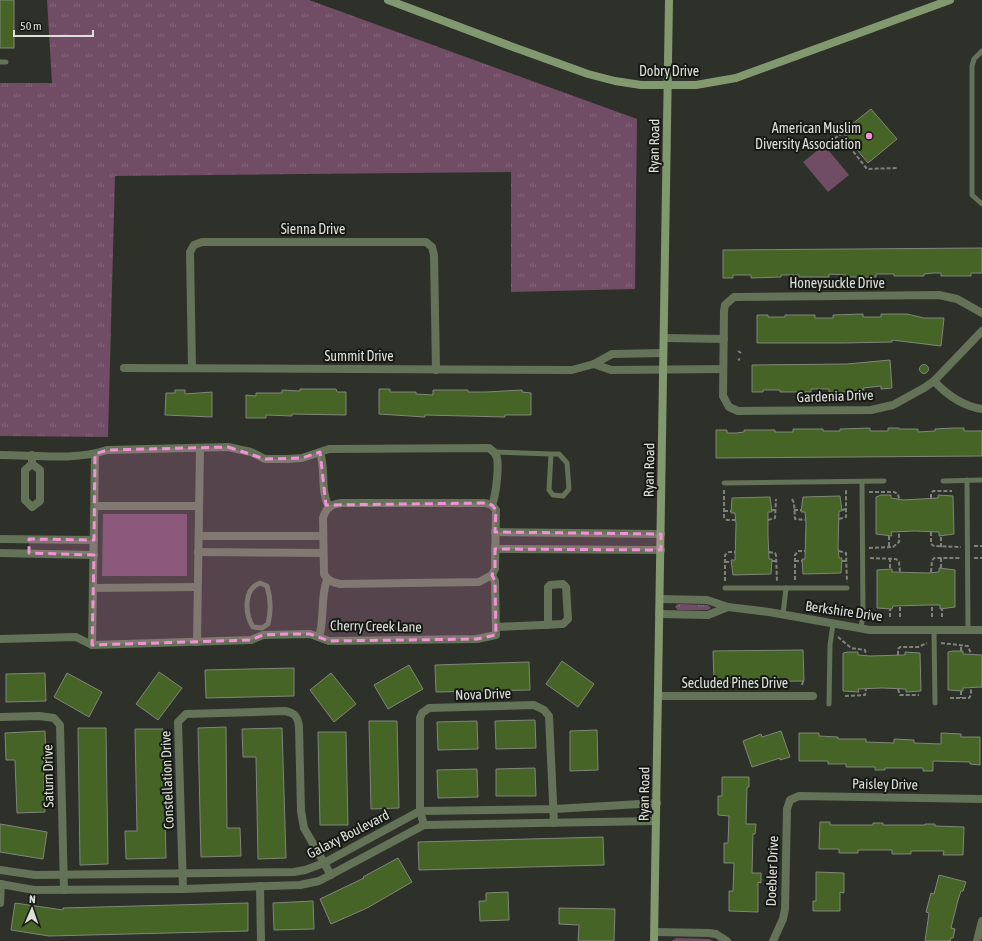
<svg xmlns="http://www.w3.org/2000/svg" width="982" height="941" font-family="'Asap Condensed',sans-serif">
  <defs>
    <pattern id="grass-tufts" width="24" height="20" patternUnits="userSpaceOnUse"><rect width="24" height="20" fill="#704c65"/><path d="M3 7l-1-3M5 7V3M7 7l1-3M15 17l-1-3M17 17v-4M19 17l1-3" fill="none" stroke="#84667a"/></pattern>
  </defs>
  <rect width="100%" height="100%" fill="#2d3129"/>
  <g fill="url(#grass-tufts)">
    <path d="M47 0H309L637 119 635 289 511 292V172L115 176 108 437 0 436V83H52Z"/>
    <path d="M678 604 708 605 711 608 708 610H678L675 607Z"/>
    <path d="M676 938 709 939 713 941H672Z"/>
  </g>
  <g fill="#704c65">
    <path d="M824 145 849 175 828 192 803 162Z"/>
    <path d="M103 514H187V576H102Z"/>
  </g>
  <g fill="#466426" stroke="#80867c">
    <rect x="0" y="0" width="14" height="48"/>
    <path d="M871 109 897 139 868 163 842 132Z"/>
    <path d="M982 248V273H971V276H941V273H933L924 274V276H894V274H876V277H846V275L829 274V277H799V275H781V277L751 278V275H733V278H723V250Z"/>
    <path d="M863 314V317H881V314H907L924 318H944L941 346 892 340V342L844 343H757V315H768V317H785V315H815V318H833V315Z"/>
    <path d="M890 360 892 388 881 389V386L863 388 864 390 850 392H829V389H811V392H780V390H763V392H752V365L847 364Z"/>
    <circle cx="924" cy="369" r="4.5"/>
    <path d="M300 389H336L337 392H346V415L292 414V416L266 415V418H246V395L256 396V393H282V390L300 391Z"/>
    <path d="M379 389H390V392H416V394L433 395V390H468V392H486L522 390V392L531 393V415H505V417L425 415V417L379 414Z"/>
    <path d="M175 390H185V394L212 392V417L165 415 166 393H175Z"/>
    <path d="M870 428V431H888V428H899V429H918V432L935 431V429L953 428H964V431H982V456L716 458V430H727V433H736L744 432V430H775V432H793V429H823V431H840V429Z"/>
    <path d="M881 495H891V498L903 500 938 498V495L953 496 954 534 939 536V532L915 531 891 532 892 536 876 534V497Z"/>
    <path d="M840 496 842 511H839L838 547 839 558H842L841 573 803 574 802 559H805L806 523 805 512H801L803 497Z"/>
    <path d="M770 497 772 512H768V536L769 559H772L771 574 733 575 731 560H735L736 524 735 513H731L732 498Z"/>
    <path d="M939 568 955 570V607L940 609V605H928L893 606 892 609 877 608V570L892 569V572L928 573 939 572Z"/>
    <path d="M803 650 804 681 714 682 713 651Z"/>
    <path d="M953 651H963V654L982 655V687L963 688V691L948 690V652Z"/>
    <path d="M848 652H858V655L870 656 905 655V652L920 653 921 691 906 692V689L882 688 858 689 859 692 843 691V653Z"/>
    <path d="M562 661 594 684 578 707 546 684Z"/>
    <path d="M529 662 530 690 436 692 435 665Z"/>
    <path d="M409 665 423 689 388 709 374 685Z"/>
    <path d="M294 668V696L206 698 205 670Z"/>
    <path d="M159 672 182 688 158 720 136 704Z"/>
    <path d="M45 673 46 701 6 702V674Z"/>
    <path d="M67 673 102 692 89 717 54 697Z"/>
    <path d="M331 673 356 704 334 722 310 690Z"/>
    <path d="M535 720 536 748 496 749 495 721Z"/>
    <path d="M369 721H397L399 808 371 809Z"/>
    <path d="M477 721 478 749 438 750 437 722Z"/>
    <path d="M226 727 227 828H240L241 856 201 857 198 728Z"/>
    <path d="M78 728H106L108 864 80 865Z"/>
    <path d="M282 728 286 858 258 859 256 757H243L242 729Z"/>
    <path d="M135 729H163L166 858 126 859 125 831H137Z"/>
    <path d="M597 730 598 770 570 771V731Z"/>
    <path d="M45 731 46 759H43L45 812 17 813 15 760H6L5 733Z"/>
    <path d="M781 731 790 757 780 760V758L752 767 743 741 761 734 762 737Z"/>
    <path d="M318 732H346L348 825H320Z"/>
    <path d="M799 733H819V736L838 737V739H866V742L894 743V739L914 740V743L941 744V733L961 734V737H980V765L970 764V762L933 761V771H923V768H885V770H875V767H846V764H828V761H799Z"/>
    <path d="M535 768 536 796H496V769Z"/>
    <path d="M477 769 478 797 438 798 437 770Z"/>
    <path d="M722 777H749V787H747L746 824H756L755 834H753L752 873H761V883L758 882V912L729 911V891H733L734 863H724V843H728L729 816 718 815V796H722Z"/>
    <path d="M820 822H830V825H873V823H883V825H925V824H935V826L964 827 963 855H943L944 851H911V854H892V850H858V853H839V849H819Z"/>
    <path d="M0 824 47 832 43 859 0 852Z"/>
    <path d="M603 837 604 865 419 870 418 842Z"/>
    <path d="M398 858 412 882 367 908 331 924 320 899 364 878 363 877Z"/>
    <path d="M816 872 844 873V893L840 892V911H813V901H816Z"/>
    <path d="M939 875 966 882 963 891H961L958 900 951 928 955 929 953 938H951L950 941H925L929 913 926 912 931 893 934 894Z"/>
    <path d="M508 892 509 920 480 921 479 901H486V893Z"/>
    <path d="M313 901 314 929 274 930 273 903Z"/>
    <path d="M15 903 63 910V908L248 903V931L49 936 11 930Z"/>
    <path d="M559 908 615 909 614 941H578L579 925 559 924Z"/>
  </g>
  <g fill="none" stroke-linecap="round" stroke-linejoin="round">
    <g stroke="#7e827b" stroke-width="2" stroke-dasharray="4 2" stroke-linecap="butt">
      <path d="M831 123 867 169 897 168"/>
      <path d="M825 146 839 135"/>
      <path d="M738 351 741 353"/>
      <path d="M738 360 740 359"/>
      <path d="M724 490V517L727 520H735"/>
      <path d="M869 492H894L898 494 899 499"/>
      <path d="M931 498V494L933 491H952"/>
      <path d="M792 499 794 503 795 519 805 520"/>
      <path d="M772 510H776"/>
      <path d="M794 510H801"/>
      <path d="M842 510 846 509"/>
      <path d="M724 511H731"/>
      <path d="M839 519 846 517V489"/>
      <path d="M768 520 775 518 776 499"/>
      <path d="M931 532V544L934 546 961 547"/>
      <path d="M889 536V547"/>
      <path d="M974 546H982"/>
      <path d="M941 547V536"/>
      <path d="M869 548 893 547 899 542V532"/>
      <path d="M839 551 846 553 847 582"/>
      <path d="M769 552 775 553 776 555 777 581"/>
      <path d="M870 558 896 559 899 562 900 572"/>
      <path d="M890 558V569"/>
      <path d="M941 558V568"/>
      <path d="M974 558H982"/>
      <path d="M772 561H776"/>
      <path d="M795 561H802"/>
      <path d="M842 561H847"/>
      <path d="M725 562H732"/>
      <path d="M931 572 932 561 934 558H960"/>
      <path d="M795 580V555L798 551H805"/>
      <path d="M725 581V555L729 552H735"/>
      <path d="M890 617V609"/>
      <path d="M900 617V606"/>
      <path d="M932 617V606"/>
      <path d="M942 617V609"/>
      <path d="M838 637 851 648 865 650 866 655"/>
      <path d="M941 643 968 646 971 654"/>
      <path d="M961 651V645"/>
      <path d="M898 655V649L900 647H918L927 643"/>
      <path d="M766 681 769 682"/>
      <path d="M784 681H787"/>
      <path d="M730 682H733"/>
      <path d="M748 682H751"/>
      <path d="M802 685 803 681"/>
      <path d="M715 686V682"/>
      <path d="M898 689 900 695H919"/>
      <path d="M961 691V698"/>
      <path d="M845 696 865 695 866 689"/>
      <path d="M950 698H969L971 695V688"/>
    </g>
    <g stroke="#647258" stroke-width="5">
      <path d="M982 51 974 59 972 66V195L982 204"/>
      <path d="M0 62H6"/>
      <path d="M494 452 551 454H559L567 463 569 489 563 496 553 495 549 490 551 454"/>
      <path d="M967 480 968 630"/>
      <path d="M943 481 982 480"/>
      <path d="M724 483 884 481"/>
      <path d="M260 583 267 586C271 599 271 612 268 624L262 628 253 627C245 614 243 589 260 583Z"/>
      <path d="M725 588H847"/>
      <path d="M783 615 786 588"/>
      <path d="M861 629 863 613 862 482"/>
      <path d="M934 630 935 703"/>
      <path d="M829 704 830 645 833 624"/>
    </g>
    <g stroke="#647258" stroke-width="8">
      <path d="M982 313 957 299 939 295 734 297 725 305 724 311 723 396 729 407 738 411 871 410 893 405 924 388 934 381C947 395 962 406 982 409"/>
      <path d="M664 338 724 339"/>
      <path d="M594 364 611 370 723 369"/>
      <path d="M124 368 572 370 594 364 612 354 663 353"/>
      <path d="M192 368 190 252 194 245 202 242H426L432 247 434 255 436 370"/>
      <path d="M934 381 982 331"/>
      <path d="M320 452C326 470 320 491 329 507"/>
      <path d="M0 455C34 455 74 461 107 450L228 447 251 452 265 459H287L302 458 329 449 489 448C493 451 496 453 497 458 499 468 496 495 492 505"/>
      <path d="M32 464 40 470V501L32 507 25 500V470L32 464V455"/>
      <path d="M341 503H485L492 505 496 510 495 569 492 575 479 582 340 584C332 582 328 581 324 574L323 518C326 508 331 504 341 503Z"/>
      <path d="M95 506H199"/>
      <path d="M495 532 661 534"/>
      <path d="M199 536H323"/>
      <path d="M0 539 94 540"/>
      <path d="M495 549 661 550"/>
      <path d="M198 552 323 553"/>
      <path d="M0 553 94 555"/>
      <path d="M93 588 197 587"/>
      <path d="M728 607 769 612 870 630H982"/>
      <path d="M659 614 708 615 728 607 707 600 660 599"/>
      <path d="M496 627 563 624 568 619 566 587 563 584 550 585 548 587V625"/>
      <path d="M319 637C325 618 320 598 327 580"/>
      <path d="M0 639 76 637 92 645 251 640 263 635 310 634 329 641 477 639 496 635 495 581 492 575"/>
      <path d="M197 642 200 448"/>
      <path d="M92 645 95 454"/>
      <path d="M658 696H813"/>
      <path d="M0 717 39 716 54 718 60 725 64 890"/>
      <path d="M424 825 420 811V718L422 713 429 708 534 705 544 710 549 716 554 823"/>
      <path d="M0 870 35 875 294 872 305 870 324 863 420 811 554 809 657 803"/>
      <path d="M0 884 34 890 183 889 300 885 319 881 424 825 656 821"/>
      <path d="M260 886 261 941"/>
      <path d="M183 889 178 722 186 714 285 711C295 713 298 717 299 727L301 811 304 828 331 875"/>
      <path d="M0 903 1 884"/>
      <path d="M655 932 709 933 716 934 727 941"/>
      <path d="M773 941 783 919 785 909 787 809 790 800 799 796 982 799"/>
      <path d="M977 941 982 921"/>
    </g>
    <g stroke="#82986e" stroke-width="8">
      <path d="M388 0 513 47 588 74 615 81 641 85H696L736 78 950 0"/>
      <path d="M654 941 669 0"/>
    </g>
  </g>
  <path fill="#f391d6" fill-opacity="0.2" stroke="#f391d6" stroke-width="3" stroke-dasharray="8 5" stroke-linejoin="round" d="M228 447 265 459 302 458 320 452 326 505 485 503 492 505 496 510 495 532 661 534V550L495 549V569L492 575 495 581 496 635 477 639 329 641 310 634H286L263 635 251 640 92 645 94 555 29 553V539L94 540 95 454 107 450Z"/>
  <circle fill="#f391d6" stroke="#161814" stroke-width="1.5" cx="869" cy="136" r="4"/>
  <g text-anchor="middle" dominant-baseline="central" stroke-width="4" stroke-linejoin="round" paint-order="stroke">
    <g font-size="14" fill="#dde0da" stroke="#161814">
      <text x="669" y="71">Dobry Drive</text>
      <text transform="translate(654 146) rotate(-89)">Ryan Road</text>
      <text x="313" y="229">Sienna Drive</text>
      <text x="837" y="283">Honeysuckle Drive</text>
      <text x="359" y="356">Summit Drive</text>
      <text transform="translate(835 396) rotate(-2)">Gardenia Drive</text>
      <text transform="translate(649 470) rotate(-89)">Ryan Road</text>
      <text transform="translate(844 611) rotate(8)">Berkshire Drive</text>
      <text transform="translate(376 626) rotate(1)">Cherry Creek Lane</text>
      <text x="735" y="683">Secluded Pines Drive</text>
      <text transform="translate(483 694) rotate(-2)">Nova Drive</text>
      <text transform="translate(48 776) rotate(-91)">Saturn Drive</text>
      <text transform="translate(167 780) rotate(-92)">Constellation Drive</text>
      <text transform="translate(885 784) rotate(1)">Paisley Drive</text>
      <text transform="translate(644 794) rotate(-89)">Ryan Road</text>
      <text transform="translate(348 834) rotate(-27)">Galaxy Boulevard</text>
      <text transform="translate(772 871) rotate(-88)">Doebler Drive</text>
    </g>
    <g font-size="14" fill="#dde0da" stroke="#161814" text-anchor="end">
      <text x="861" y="128">American Muslim<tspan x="861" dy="16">Diversity Association</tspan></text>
    </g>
  </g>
  <g transform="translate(32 909) rotate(2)" stroke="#161814" stroke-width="3" paint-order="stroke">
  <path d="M0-3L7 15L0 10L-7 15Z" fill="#dde0da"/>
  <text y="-6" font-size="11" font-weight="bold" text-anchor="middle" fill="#dde0da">N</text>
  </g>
  <path d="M14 30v6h79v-6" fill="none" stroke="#dde0da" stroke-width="2"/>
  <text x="20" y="30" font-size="12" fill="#dde0da" stroke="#161814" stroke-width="3" paint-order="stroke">50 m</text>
</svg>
